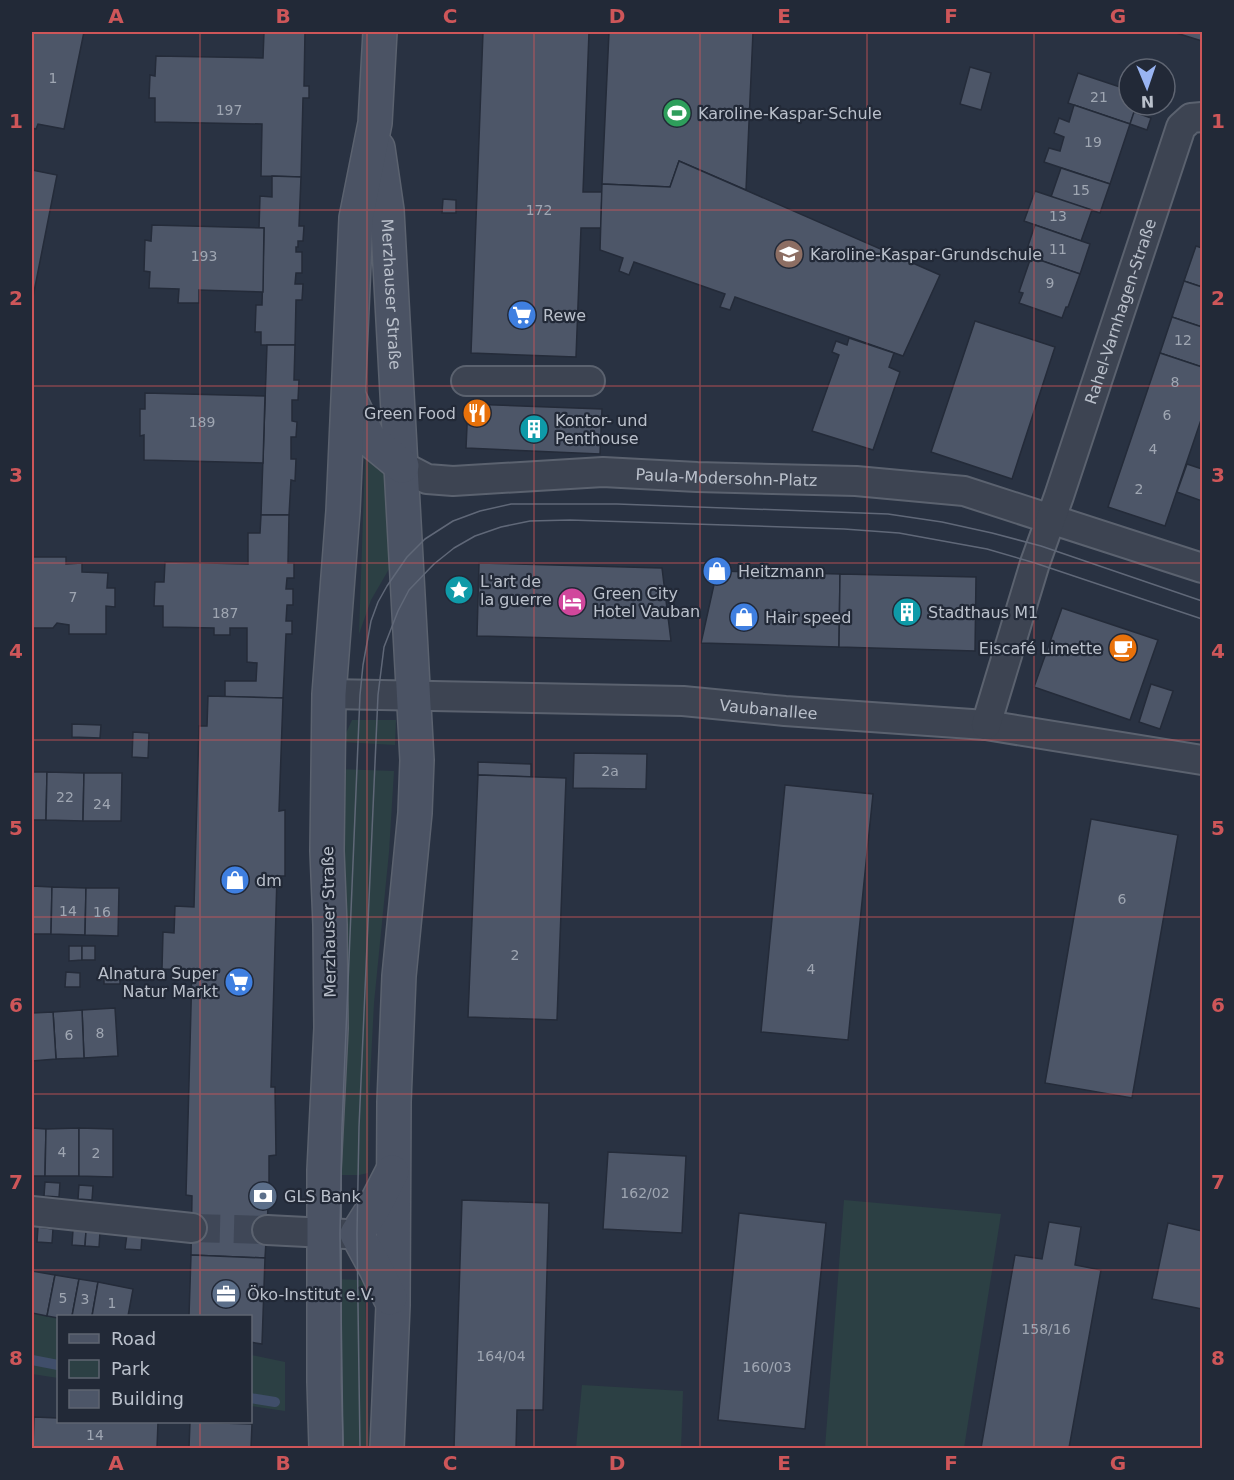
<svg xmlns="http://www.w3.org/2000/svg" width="1234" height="1480" font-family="'DejaVu Sans',sans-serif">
  <rect width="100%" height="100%" fill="#293242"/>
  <g fill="#2c4044">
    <path d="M365 459 385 475 389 569 371 600 359 634Z"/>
    <path d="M352 720H396L395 745 342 742Z"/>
    <path d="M338 769 394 771 389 852 374 1003 369 1099 368 1173 359 1175H334Z"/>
    <path d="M844 1200 1001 1214 964 1448H825Z"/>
    <path d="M336 1279 360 1280 365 1283 369 1448H335Z"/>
    <path d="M32 1313 58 1318V1378L32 1374Z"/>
    <path d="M251 1355 285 1362V1411L251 1406Z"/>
    <path d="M582 1385 683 1391 681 1448H576Z"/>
  </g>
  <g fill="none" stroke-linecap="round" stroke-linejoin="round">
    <g stroke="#404e6a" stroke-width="10">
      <path d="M32 1360 58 1365"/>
      <path d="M250 1398 275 1402"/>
    </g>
  </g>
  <g fill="#4d5668" stroke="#242b39" stroke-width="1.5">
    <path d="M32 32H84L64 129 38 124 36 129 32 128Z"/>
    <path d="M264 32H305L304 86H309V98H303L301 177 261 176 262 124 155 122V98H149L150 75 155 76 156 56 263 58Z"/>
    <path d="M483 32H589L583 192H602L601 228H581L576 357 471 353Z"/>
    <path d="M609 32H753L746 190 679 161 670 187 602 184Z"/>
    <path d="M1173 32H1202V41Z"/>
    <path d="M970 67 991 73 981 110 960 104Z"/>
    <path d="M1078 73 1129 90V105H1137L1130 124 1068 103Z"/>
    <path d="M1074 105 1130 124 1110 184 1044 162 1049 148 1060 151 1064 137 1054 133 1059 118 1069 122Z"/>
    <path d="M1134 112 1151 118 1147 130 1130 124Z"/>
    <path d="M679 161 940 275 903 356 735 297 730 310 720 307 725 294 634 262 629 275 619 271 623 258 600 250 602 184 670 187Z"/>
    <path d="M1061 168 1110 184 1100 213 1051 197Z"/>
    <path d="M32 170 57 175 32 302Z"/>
    <path d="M272 176 301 177 299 226H304L303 241H298V247H296V252H302V273H296L295 284H303L302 300H296L295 345H261V332H255L256 305H262L264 228H259L260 196 272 197Z"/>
    <path d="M1035 191 1092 210 1081 241 1024 221Z"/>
    <path d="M443 199 456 200V213H442Z"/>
    <path d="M152 225 264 228 263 292 199 290V303H178L179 289 149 288 150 272 144 271 145 240 151 241Z"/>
    <path d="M1035 225 1090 244 1080 274 1025 255Z"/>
    <path d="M1196 246 1202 248V287L1184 281Z"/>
    <path d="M1031 257 1080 274 1068 307H1066L1062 318 1019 303 1023 293 1019 292Z"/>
    <path d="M1184 281 1202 287V327L1172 317Z"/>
    <path d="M1172 317 1202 327V367L1160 353Z"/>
    <path d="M975 321 1055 347 1012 479 931 452Z"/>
    <path d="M849 338 894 353 889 367 900 372 873 450 812 431 839 355 832 352 836 341 847 345Z"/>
    <path d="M267 345H295L294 380H299L298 400H292V421L297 422 296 437H291V459H296L295 481 291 480 289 515H261Z"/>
    <path d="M1160 353 1202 367V417L1165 526 1108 507Z"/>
    <path d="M145 393 265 396 263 463 144 460V435L140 436V409H145Z"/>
    <path d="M468 404 602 409 600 454 466 448Z"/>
    <path d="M1187 464 1202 469V501L1177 492Z"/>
    <path d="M261 515H289L288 563H294V578H287L286 589H293V605H287L286 621H292V634H286L283 698 225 697V681H256L257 663 247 662V628H230V635H214V628L163 627V606H154L155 582H164L165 562 248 564V533H260Z"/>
    <path d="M32 557H66V564L82 563V572L108 573 107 588H115V607L106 606V634H69V625L57 623 53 628H33L32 625Z"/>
    <path d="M479 563 662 568 671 641 477 636Z"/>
    <path d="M717 571 840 574 839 647 701 643Z"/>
    <path d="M840 574 976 577 975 651 839 647Z"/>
    <path d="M1062 608 1158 640 1130 720 1034 687Z"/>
    <path d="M1151 684 1173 691 1160 729 1139 722Z"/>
    <path d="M208 696 283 698 279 811 285 810V876H277L271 1087H275L276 1155 269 1156V1191L265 1258 191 1255 192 1196 186 1195 192 970 162 969 163 932 174 933 175 906 194 907 199 726H207Z"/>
    <path d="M72 724 101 725 100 738 72 737Z"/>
    <path d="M133 732 149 733 148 758 132 757Z"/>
    <path d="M574 753 647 754 646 789 573 788Z"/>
    <path d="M478 762 531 764V777L478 775Z"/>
    <path d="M32 772H47L46 820H32Z"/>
    <path d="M47 772 84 773 83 821 46 820Z"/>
    <path d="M84 773H122L121 821H83Z"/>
    <path d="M478 775 566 778 557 1020 468 1017Z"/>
    <path d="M785 785 873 794 848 1040 761 1032Z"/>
    <path d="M1091 819 1178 835 1132 1098 1045 1083Z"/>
    <path d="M32 886 52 887 51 934H32Z"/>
    <path d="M52 887 86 888 85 935 51 934Z"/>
    <path d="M86 888H119L118 936 85 935Z"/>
    <path d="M69 946H82V960L69 961Z"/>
    <rect x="82" y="946" width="13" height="14"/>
    <path d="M104 969 120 970V984H104Z"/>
    <path d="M66 972 80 973V987H65Z"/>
    <path d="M115 1008 118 1056 84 1058 82 1010Z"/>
    <path d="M82 1010 84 1058 56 1059 53 1012Z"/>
    <path d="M53 1012 56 1059 32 1061V1013Z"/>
    <path d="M32 1128 46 1129 45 1176H32Z"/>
    <path d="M79 1128V1176H45L46 1129Z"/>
    <path d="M79 1128 113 1129V1177L79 1176Z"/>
    <path d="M608 1152 686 1156 682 1233 603 1229Z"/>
    <path d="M45 1182 60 1183 59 1197 44 1196Z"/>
    <path d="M79 1185 93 1186 92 1200 78 1199Z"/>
    <path d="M462 1200 549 1203 543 1410H517L516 1448H454Z"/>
    <path d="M739 1213 826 1223 805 1429 718 1420Z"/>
    <path d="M1049 1222 1081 1227 1075 1265 1101 1270 1069 1448H981L1015 1255 1042 1259Z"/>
    <path d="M1168 1223 1202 1231V1309L1152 1299Z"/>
    <path d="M38 1227 53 1229 52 1243 37 1242Z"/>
    <path d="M73 1230 86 1231 85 1246 72 1245Z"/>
    <path d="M86 1231 100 1232 99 1247 85 1246Z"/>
    <path d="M127 1234 142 1235 141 1250 125 1249Z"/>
    <path d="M191 1255 265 1258 262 1344 250 1342V1316H189Z"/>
    <path d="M32 1271 55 1275 47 1316 32 1313Z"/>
    <path d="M55 1275 79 1279 72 1316H58V1318L47 1316Z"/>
    <path d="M79 1279 98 1282 92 1316H72Z"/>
    <path d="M98 1282 133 1289 128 1316H92Z"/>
    <path d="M34 1417 58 1418V1422H158L157 1448H33Z"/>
    <path d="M190 1422 252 1424 251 1448H189Z"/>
  </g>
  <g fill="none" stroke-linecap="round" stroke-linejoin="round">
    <path stroke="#3f4757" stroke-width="28" stroke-dasharray="28 14" stroke-linecap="butt" d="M192 1228 267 1230"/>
    <g stroke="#5b626f" stroke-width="32">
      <g id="street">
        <path d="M466 381H590"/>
        <path id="s1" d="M402 466 427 479 453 481 603 472 697 477 856 481 964 491 1202 568"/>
        <path id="s2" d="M329 694 683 701 785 711 986 725 1202 760"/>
        <path id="s3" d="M986 725 1035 563 1059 496 1181 127 1191 118 1202 117"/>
        <path d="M32 1211 192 1228"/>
        <path d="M267 1230 346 1234"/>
      </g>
    </g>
    <g stroke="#5b626f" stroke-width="36">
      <g id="secondary">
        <path id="s4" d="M378 148 387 210 417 760 415 813 399 976 394 1102 393 1305 387 1448"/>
        <path d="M350 399 369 439 402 466"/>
        <path d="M390 1298 376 1269 357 1234 374 1207 392 1172"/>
        <path d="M326 1448 324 1382V1170L331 1028 330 925 327 851 329 694 343 511 356 218 375 123 380 32"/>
      </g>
    </g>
    <use href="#street" stroke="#3d4452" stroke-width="28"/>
    <use href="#secondary" stroke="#4b5364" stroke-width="33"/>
    <g stroke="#606878" stroke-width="1.5">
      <path d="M343 1448 340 1234 342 1127 360 695 363 665 371 621 378 602 387 586 407 557 425 539 453 521 480 511 511 504H617L888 514 942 522 992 533 1041 546 1202 601"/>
      <path d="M360 1448 357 1234 359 1127 378 695 384 647 398 611 409 590 434 564 454 548 475 536 501 527 530 521 570 520 844 529 899 533 987 549 1035 563 1202 619"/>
    </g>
  </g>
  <path fill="none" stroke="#ce5659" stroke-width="1.5" stroke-opacity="0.55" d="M200 32V1316M367 32V1448M534 32V1448M700 32V1448M867 32V1448M1034 32V1448M32 210H1202M32 386H1202M32 563H1202M32 740H1202M32 917H1202M32 1094H1202M32 1270H1202M200 1422V1448"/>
  <defs>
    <g id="stadium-disc" transform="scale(1.5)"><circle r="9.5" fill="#2e9e5b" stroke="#222937"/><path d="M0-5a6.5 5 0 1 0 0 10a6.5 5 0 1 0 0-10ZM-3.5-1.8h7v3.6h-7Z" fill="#fff"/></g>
    <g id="school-disc" transform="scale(1.5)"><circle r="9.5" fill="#8d6e63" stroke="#222937"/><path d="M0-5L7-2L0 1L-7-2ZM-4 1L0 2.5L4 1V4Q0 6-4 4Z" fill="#fff"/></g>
    <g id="supermarket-disc" transform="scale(1.5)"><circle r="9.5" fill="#3f7fe0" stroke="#222937"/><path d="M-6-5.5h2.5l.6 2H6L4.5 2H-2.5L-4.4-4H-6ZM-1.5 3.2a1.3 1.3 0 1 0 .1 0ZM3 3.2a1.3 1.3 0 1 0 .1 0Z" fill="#fff"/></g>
    <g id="restaurant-disc" transform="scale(1.5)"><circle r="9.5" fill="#e8710a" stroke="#222937"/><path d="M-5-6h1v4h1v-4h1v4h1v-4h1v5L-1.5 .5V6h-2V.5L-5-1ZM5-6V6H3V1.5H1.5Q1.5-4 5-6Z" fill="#fff"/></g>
    <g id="building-disc" transform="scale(1.5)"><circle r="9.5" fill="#0f9aa8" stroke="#222937"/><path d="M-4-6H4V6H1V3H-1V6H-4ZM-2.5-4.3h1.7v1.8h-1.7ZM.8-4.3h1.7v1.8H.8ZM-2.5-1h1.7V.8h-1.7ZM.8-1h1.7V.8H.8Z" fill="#fff"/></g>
    <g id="shop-disc" transform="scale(1.5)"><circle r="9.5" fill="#3f7fe0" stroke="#222937"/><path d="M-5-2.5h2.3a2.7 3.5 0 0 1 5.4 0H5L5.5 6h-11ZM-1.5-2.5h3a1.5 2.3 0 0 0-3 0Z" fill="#fff"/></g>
    <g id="sight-disc" transform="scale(1.5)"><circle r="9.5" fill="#0f9aa8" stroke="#222937"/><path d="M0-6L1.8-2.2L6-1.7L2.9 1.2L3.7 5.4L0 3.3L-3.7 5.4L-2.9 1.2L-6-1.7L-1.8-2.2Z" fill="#fff"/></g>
    <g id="hotel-disc" transform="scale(1.5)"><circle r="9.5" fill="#d1479c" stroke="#222937"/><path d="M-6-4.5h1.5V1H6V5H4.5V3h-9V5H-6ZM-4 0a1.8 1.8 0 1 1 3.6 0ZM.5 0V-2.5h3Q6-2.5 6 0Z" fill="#fff"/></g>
    <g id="cafe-disc" transform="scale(1.5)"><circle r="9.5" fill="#e8710a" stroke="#222937"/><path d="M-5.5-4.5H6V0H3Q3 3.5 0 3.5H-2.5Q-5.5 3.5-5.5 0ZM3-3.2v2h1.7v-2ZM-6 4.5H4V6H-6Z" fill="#fff"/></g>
    <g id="bank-disc" transform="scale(1.5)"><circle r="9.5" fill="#5c6f8a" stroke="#222937"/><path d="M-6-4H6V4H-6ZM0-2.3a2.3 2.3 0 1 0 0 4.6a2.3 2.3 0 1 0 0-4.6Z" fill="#fff"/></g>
    <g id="office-disc" transform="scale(1.5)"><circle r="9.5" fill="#5c6f8a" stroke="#222937"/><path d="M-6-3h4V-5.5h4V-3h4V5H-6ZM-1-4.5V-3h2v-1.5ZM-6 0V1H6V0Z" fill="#fff"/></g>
  </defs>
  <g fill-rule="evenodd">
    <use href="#stadium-disc" x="677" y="113"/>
    <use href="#school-disc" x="789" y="254"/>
    <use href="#supermarket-disc" x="522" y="315"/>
    <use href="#restaurant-disc" x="477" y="413"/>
    <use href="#building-disc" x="534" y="429"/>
    <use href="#shop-disc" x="717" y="571"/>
    <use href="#sight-disc" x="459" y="590"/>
    <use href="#hotel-disc" x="572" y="602"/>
    <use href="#building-disc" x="907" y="612"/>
    <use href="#shop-disc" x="744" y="617"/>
    <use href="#cafe-disc" x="1123" y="648"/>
    <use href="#shop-disc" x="235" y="880"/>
    <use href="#supermarket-disc" x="239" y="982"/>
    <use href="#bank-disc" x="263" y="1196"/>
    <use href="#office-disc" x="226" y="1294"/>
  </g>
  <g text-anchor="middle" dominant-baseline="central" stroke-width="4.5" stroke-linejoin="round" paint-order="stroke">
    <g font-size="14" fill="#9fa6b2">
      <text x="53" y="78">1</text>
      <text x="1099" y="97">21</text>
      <text x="229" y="110">197</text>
      <text x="1093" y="142">19</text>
      <text x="1081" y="190">15</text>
      <text x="539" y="210">172</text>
      <text x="1058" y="216">13</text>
      <text x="1058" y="249">11</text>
      <text x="204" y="256">193</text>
      <text x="1050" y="283">9</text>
      <text x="1183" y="340">12</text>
      <text x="1175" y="382">8</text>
      <text x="1167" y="415">6</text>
      <text x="202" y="422">189</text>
      <text x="1153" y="449">4</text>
      <text x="1139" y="489">2</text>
      <text x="73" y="597">7</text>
      <text x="225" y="613">187</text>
      <text x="610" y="771">2a</text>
      <text x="65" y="797">22</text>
      <text x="102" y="804">24</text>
      <text x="1122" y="899">6</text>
      <text x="68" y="911">14</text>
      <text x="102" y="912">16</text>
      <text x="515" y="955">2</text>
      <text x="811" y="969">4</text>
      <text x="100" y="1033">8</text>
      <text x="69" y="1035">6</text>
      <text x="62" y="1152">4</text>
      <text x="96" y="1153">2</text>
      <text x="645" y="1193">162/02</text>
      <text x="63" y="1298">5</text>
      <text x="85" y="1299">3</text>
      <text x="112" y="1303">1</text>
      <text x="1046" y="1329">158/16</text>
      <text x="501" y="1356">164/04</text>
      <text x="767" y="1367">160/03</text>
      <text x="95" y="1435">14</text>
    </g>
    <g font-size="16" fill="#bac0cb" stroke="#222937" text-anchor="start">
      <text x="698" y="113">Karoline-Kaspar-Schule</text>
      <text x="810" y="254">Karoline-Kaspar-Grundschule</text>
      <text x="543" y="315">Rewe</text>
      <text x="456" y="413" text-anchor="end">Green Food</text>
      <text x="555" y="420">Kontor- und<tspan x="555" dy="18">Penthouse</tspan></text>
      <text x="738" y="571">Heitzmann</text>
      <text x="480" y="581">L'art de<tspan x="480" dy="18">la guerre</tspan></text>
      <text x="593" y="593">Green City<tspan x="593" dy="18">Hotel Vauban</tspan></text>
      <text x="928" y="612">Stadthaus M1</text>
      <text x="765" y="617">Hair speed</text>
      <text x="1102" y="648" text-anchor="end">Eiscafé Limette</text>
      <text x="256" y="880">dm</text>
      <text x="218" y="973" text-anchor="end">Alnatura Super<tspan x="218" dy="18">Natur Markt</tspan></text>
      <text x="284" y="1196">GLS Bank</text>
      <text x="247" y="1294">Öko-Institut e.V.</text>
    </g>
    <g font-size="16" fill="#bac0cb" stroke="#222937">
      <text stroke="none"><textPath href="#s4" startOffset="147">Merzhauser Straße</textPath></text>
      <text stroke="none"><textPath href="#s3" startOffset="435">Rahel-Varnhagen-Straße</textPath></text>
      <text stroke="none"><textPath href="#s1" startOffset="328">Paula-Modersohn-Platz</textPath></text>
      <text stroke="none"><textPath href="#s2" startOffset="440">Vaubanallee</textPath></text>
      <text transform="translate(329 922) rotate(-91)">Merzhauser Straße</text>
    </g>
  </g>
  <rect width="1234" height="1480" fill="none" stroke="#222937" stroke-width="66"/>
  <rect x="57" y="1315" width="195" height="108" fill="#222937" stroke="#5f6572" stroke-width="1.5"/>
  <rect x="69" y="1334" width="30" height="9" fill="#4b5364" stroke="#5f6572" stroke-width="1.5"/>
  <text x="111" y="1345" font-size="18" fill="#bac0cb">Road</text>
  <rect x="69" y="1360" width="30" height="18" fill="#2c4044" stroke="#5f6572" stroke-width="1.5"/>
  <text x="111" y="1375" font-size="18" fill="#bac0cb">Park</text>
  <rect x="69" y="1390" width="30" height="18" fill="#4d5668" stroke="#5f6572" stroke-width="1.5"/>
  <text x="111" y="1405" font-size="18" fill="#bac0cb">Building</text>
  <g transform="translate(1147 87) rotate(178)"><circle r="28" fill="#222937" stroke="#5f6572" stroke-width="1.5"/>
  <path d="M0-4.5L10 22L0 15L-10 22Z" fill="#99b4f2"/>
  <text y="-9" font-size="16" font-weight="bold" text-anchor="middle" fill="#bac0cb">N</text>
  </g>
  <rect x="33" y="33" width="1168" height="1414" fill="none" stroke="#ce5659" stroke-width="2"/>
  <g font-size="20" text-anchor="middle" font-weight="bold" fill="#ce5659">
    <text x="116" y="23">A</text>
    <text x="283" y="23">B</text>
    <text x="450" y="23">C</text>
    <text x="617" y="23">D</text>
    <text x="784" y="23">E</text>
    <text x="951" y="23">F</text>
    <text x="1118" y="23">G</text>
    <text x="16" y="128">1</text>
    <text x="1218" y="128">1</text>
    <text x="16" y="305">2</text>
    <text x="1218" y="305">2</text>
    <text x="16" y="482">3</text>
    <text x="1218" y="482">3</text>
    <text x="16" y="658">4</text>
    <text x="1218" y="658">4</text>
    <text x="16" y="835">5</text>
    <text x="1218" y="835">5</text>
    <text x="16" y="1012">6</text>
    <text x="1218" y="1012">6</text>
    <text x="16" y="1189">7</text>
    <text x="1218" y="1189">7</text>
    <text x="16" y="1365">8</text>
    <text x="1218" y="1365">8</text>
    <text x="116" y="1470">A</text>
    <text x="283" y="1470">B</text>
    <text x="450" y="1470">C</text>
    <text x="617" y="1470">D</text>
    <text x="784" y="1470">E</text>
    <text x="951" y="1470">F</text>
    <text x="1118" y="1470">G</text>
  </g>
</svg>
